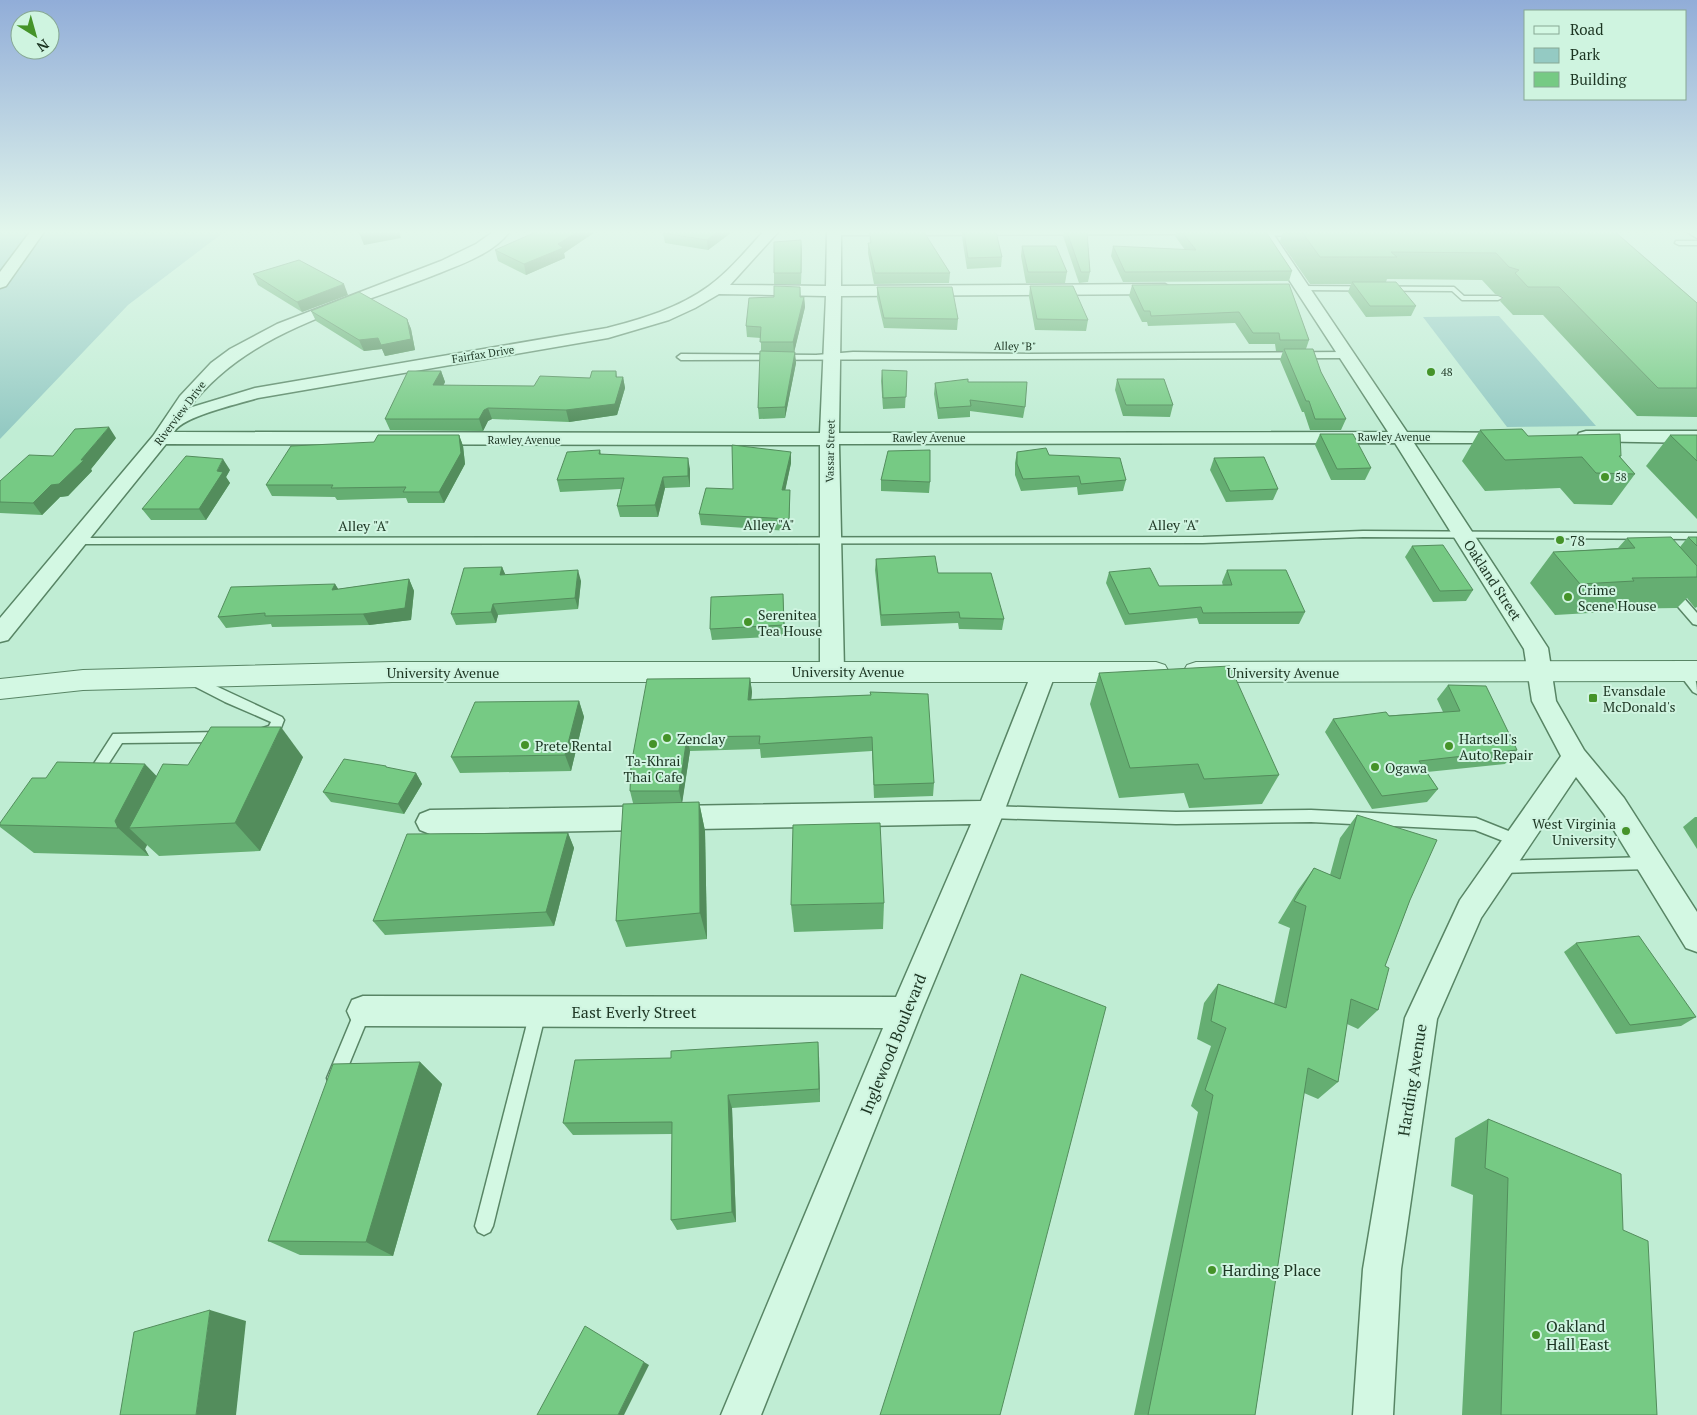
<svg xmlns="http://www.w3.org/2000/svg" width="1697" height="1415" font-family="'PT Serif',serif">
  <rect width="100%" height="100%" fill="#c0edd4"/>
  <g fill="#94cac3">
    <path d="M0 232H224L128 305 0 439Z"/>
    <path d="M1499 316 1596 426 1507 427 1423 317Z"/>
  </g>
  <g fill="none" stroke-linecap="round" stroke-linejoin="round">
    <g stroke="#588565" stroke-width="3">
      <g id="service">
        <path d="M831 232H889L890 233 886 235H834Z"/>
        <path d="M906 232H1195L1191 234 909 235Z"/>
        <path d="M1253 232H1300L1303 234 1299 236 1256 235Z"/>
        <path d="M1676 241H1697V245H1679L1675 243Z"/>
        <path d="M1298 286 1454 287 1464 296H1498L1502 298 1498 300H1462L1452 291 1301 290H1298Z"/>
        <path d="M853 352 1029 354 1348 352 1352 355 1348 358 681 360 677 357 681 354 816 355Z"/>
        <path d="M1363 531 1697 533V539L1363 537 1203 543 76 544 71 541 76 538 1203 537Z"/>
        <path d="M1671 587 1675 588 1697 613V625L1693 624 1667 594 1665 591Z"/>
        <path d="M1683 667C1695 671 1697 682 1697 694L1693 692 1677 671Z"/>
        <path d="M190 674 282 717 284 720 279 733 262 739 257 738 256 734 257 730 269 726 271 722 225 702 186 682 184 679Z"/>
        <path d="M220 732 225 733 226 737 225 741 220 742 122 743 98 780 93 781 88 780 86 776 113 734Z"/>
        <path d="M990 806 1176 812 1311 810 1476 818 1521 836 1523 840 1521 844 1516 846 1475 830 1311 822 1176 824 990 818 985 816 983 812 985 808Z"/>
        <path d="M1650 857 1655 859 1657 863 1655 867 1650 869 1500 873 1495 871 1493 867 1495 863 1500 861Z"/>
        <path d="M363 1003 369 1006 371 1011 341 1084 335 1086 329 1084 327 1078 357 1006Z"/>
        <path d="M538 1004 544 1007 546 1012 493 1226 490 1232 484 1235 478 1232 475 1226 530 1012 532 1007Z"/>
      </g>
    </g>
    <g stroke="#588565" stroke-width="3">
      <g id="minor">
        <path d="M30 232H44L6 286 0 288V272Z"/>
        <path d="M493 232H509C494 253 460 265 437 274 350 309 249 329 189 408L255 388 607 328C642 319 679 308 709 286 729 271 746 251 763 232H778L730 285 826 286 827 232H841V286L1165 284 1173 289 1165 294 841 296 839 433 1388 432 1258 232H1272L1407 432 1518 433 1520 437 1518 441 1511 443H1414L1548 648 1556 701 1584 750 1624 798 1697 912V952L1686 948 1604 814 1576 777 1481 918 1437 1019 1401 1269 1393 1415H1353L1363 1269 1405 1018 1460 900 1561 756 1532 701 1524 649 1395 443 839 444 844 670 841 676 832 679 823 676 820 670V445L166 444 8 640 0 642V618L153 436 180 396 211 363 230 349 277 324 441 261 476 244ZM719 294 826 296 820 433 174 432C183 416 239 404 258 398L608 338 669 320 695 308Z"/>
        <path d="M1687 232H1697V238Z"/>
        <path d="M1586 431H1697V443L1579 441 1577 437 1579 433Z"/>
        <path d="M1044 663 1053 666 1056 672 1004 812 921 1013 761 1415H721L883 1028 363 1026 352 1022 347 1011 352 1000 363 996 896 997 971 824 430 834 420 830 416 822 420 814 430 810 981 801 1032 672 1035 666Z"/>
      </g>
    </g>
    <g stroke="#588565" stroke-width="2">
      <g id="tertiary">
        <path d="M1697 661V681L1196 682 1187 679 1183 672 1187 665 1196 662Z"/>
        <path d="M392 662H1156L1165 665 1169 672 1165 679 1156 682H392L83 690 0 699V679L83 670Z"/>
      </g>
    </g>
    <use href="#service" fill="#d3f8e3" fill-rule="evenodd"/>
    <use href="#minor" fill="#d3f8e3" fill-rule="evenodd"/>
    <use href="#tertiary" fill="#d3f8e3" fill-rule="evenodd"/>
  </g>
  <g fill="#65ae72">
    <path d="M536 232H595L564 253 565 258 526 275 498 261 495 250Z"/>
    <path d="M732 232 708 250 665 243 663 233Z"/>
    <path d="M869 232H924L950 273 949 283 874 284 868 253V243H870Z"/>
    <path d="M962 232H996L1002 257 1001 267 967 269 962 237Z"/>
    <path d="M1064 232H1087L1090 272 1088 282 1079 283 1063 236Z"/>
    <path d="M1176 232H1266L1292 271 1289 281 1123 282 1111 256 1113 246 1185 250 1175 236Z"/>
    <path d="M1283 232H1616L1697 303V417L1637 416 1543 315H1513L1500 301 1503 297 1495 294 1482 280 1387 279 1386 282 1416 306 1411 316 1366 317 1348 292 1351 284H1310L1280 241Z"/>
    <path d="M801 240V284H774V273Z"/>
    <path d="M1022 246 1067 272 1065 283H1026L1021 256Z"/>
    <path d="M253 274 348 295 302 312 258 285Z"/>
    <path d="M1289 284 1309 340 1306 349 1321 372 1346 419 1341 430H1310L1304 412H1302L1280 360 1283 351H1276L1275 344H1249L1235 323 1148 326 1147 322H1142L1129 296 1132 285Z"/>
    <path d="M1030 286 1088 320 1086 331 1035 330 1029 297Z"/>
    <path d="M800 287 801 297H804L805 307 794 352 796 363 785 418 759 419 758 408 761 351V338L747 337 746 326 774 297Z"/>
    <path d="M877 287 958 319 957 330 884 328 877 298Z"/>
    <path d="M311 311 407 319 411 329 415 350 385 356 382 349 364 351 316 321Z"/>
    <path d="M882 370 907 371 905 408 883 409 881 381Z"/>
    <path d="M441 371 445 382 443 386H534L590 378 616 371 617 377H623L625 388 617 415 569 422 492 419 488 421 483 431 390 430 385 419Z"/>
    <path d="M1117 379 1173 405 1170 417 1123 416 1115 390Z"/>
    <path d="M968 382 1025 407 1023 418 970 411V417L938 419 934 394 935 383Z"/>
    <path d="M1480 430 1528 436 1621 456 1620 457 1635 474 1612 505 1574 504 1560 488 1485 491 1462 461Z"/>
    <path d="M1320 434 1371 468 1365 480H1331L1315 445Z"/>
    <path d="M459 435 463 446 465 464 444 503H408L406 498 337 500 335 497 272 496 266 485 374 442Z"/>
    <path d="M1670 435H1697V519L1646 466Z"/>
    <path d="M116 438 91 469 92 471 68 496 60 497 42 515 0 513V481L53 456Z"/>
    <path d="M600 450 601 454 690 469V487L665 488 658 517H620L617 506 621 489 560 492 557 480Z"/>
    <path d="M791 452V463L785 490H790V501L789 531 701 525 699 514 733 489Z"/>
    <path d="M1017 452 1049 455 1126 480 1123 491 1078 495 1077 487 1021 491 1015 475V463Z"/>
    <path d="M1214 458 1278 489 1273 500 1226 502 1210 470Z"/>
    <path d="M230 470 226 477 230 483 206 520H151L142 509Z"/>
    <path d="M881 480 930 482 929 493 881 491Z"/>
    <path d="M1688 537H1697V607L1695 608 1687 598 1677 608 1609 609 1607 612 1555 615 1530 583 1553 552 1618 548 1627 538 1680 547Z"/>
    <path d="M1412 546 1473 590 1466 601 1433 602 1405 557Z"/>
    <path d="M876 559 938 573 1004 619 1002 630 959 629 958 623 881 626 875 570Z"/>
    <path d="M502 567 505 575 581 581 578 609 498 615 496 623 456 625 451 614Z"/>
    <path d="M1227 570 1305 612 1299 624H1199L1197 618 1125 625 1106 583 1109 572 1159 586H1223L1222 582Z"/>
    <path d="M409 579 414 591 411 620 369 625 272 627 271 624 226 628 218 617 335 584 338 589Z"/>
    <path d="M783 594 785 636 712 640 710 629Z"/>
    <path d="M1099 673 1279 775 1262 804 1189 808 1184 793 1119 798 1090 704Z"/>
    <path d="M750 678 752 692 751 699 870 695 934 783 933 796 874 798 872 751 761 758 760 749 690 751 682 802H699L705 831 707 939 626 947 616 921 633 803 630 791 631 765Z"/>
    <path d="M1448 685 1517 750 1505 764 1427 772 1438 789 1427 802 1372 809 1325 732 1333 719 1443 712 1437 699Z"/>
    <path d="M579 701 584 717 571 771 460 773 451 757Z"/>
    <path d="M303 757 260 851 159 856 147 845 145 849 149 856 34 853 0 827V823L46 778 157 776 188 765Z"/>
    <path d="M388 768 416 773 422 784 404 814 331 802 323 792Z"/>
    <path d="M1357 815 1410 900 1385 966 1378 1010 1358 1029 1347 1024 1338 1082 1318 1099 1304 1093 1255 1415H1134L1198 1112 1191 1106 1211 1046 1197 1039 1204 1003 1218 984 1274 1003 1290 928 1278 923 1298 890 1314 868 1330 875 1340 838Z"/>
    <path d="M1695 817H1697V849L1683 827Z"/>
    <path d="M568 833 574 848 554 926 385 935 373 921Z"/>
    <path d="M884 903 883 929 794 932 791 905Z"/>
    <path d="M1576 943 1696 1017 1681 1026 1616 1034 1564 952Z"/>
    <path d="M819 1056 820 1102 732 1108 736 1222 677 1230 671 1220 672 1134 573 1135 563 1123Z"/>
    <path d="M420 1062 442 1084 393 1256 300 1255 268 1241Z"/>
    <path d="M1488 1119 1623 1230 1657 1415H1462L1473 1195 1451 1186 1455 1138Z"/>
  </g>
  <g fill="#538d5c">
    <path d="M376 232H399L401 238 364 245 360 235Z"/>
    <path d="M577 232H595L564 253 565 258 526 275 524 264 558 244Z"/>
    <path d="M717 232H732L708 250 707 240Z"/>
    <path d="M801 240 802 250 801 284Z"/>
    <path d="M344 284 348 295 302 312 297 302Z"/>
    <path d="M804 297 805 307 794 353 793 342Z"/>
    <path d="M407 319 411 329 415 350 385 356 382 349 364 351 359 340Z"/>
    <path d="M795 352 796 363 785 418V407Z"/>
    <path d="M441 371 445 382 438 396 433 385Z"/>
    <path d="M623 377 625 388 617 415 569 422 566 410Z"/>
    <path d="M488 408 492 419 488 421 483 431 479 419 484 410Z"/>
    <path d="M109 427 116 438 91 469 92 471 68 496 60 497 42 515 33 503 51 485 81 460Z"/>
    <path d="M459 435 463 446 465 464 444 503 439 492Z"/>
    <path d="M791 452V463L783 501 782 490Z"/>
    <path d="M688 458 690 469V487L688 476Z"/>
    <path d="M223 459 230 470 226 477 230 483 206 520 199 509Z"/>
    <path d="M663 477 665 488 658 517 655 505Z"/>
    <path d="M502 567 507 578 500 575Z"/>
    <path d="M578 570 581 581 578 609 575 598Z"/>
    <path d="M409 579 414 591 411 620 369 625 363 614Z"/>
    <path d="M335 584 342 595 332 590Z"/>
    <path d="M493 604 498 615 496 623 491 612Z"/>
    <path d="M750 678 752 692 750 714 748 700Z"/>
    <path d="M579 701 584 717 571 771 565 755Z"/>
    <path d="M281 727 303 757 260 851 235 823Z"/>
    <path d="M687 737 690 751 682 804 679 791Z"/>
    <path d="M145 764 173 793 129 828 147 845 145 849 149 856 118 828 115 821Z"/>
    <path d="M416 773 422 784 404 814 398 804Z"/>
    <path d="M699 802 705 831 707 939 700 913Z"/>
    <path d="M568 833 574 848 554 926 546 912Z"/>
    <path d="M818 1042 819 1056 820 1102 819 1089Z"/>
    <path d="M420 1062 442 1084 393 1256 366 1242Z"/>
    <path d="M728 1095 732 1108 736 1222 732 1212Z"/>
    <path d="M210 1310 246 1321 236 1415H196Z"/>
    <path d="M644 1362 649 1365 624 1415H618Z"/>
  </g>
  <g fill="#76ca84" stroke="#538d5c">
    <path d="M360 232H376L360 235Z"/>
    <path d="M536 232H577L558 244 563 248 524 264 495 250Z"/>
    <path d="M665 232H717L707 240 663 233Z"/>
    <path d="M870 232H924L950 273H875L868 243H871Z"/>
    <path d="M964 232H996L1002 257 968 258Z"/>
    <path d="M1067 232H1087L1090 272H1081Z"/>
    <path d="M1182 232H1266L1292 271 1125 272 1113 246 1196 250Z"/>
    <path d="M1302 232H1615L1697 303V388H1658L1559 287H1528L1515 273 1519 270 1509 267 1496 253 1391 252 1397 257H1320Z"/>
    <path d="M801 240V273H774V242Z"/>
    <path d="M1022 246H1056L1067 272H1028Z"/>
    <path d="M299 260 344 284 297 302 253 274Z"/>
    <path d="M1352 282H1396L1416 306H1370Z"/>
    <path d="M1289 284 1309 340H1280L1279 333H1253L1239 312 1151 316 1150 311H1144L1132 285Z"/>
    <path d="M774 286 800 287V297H804L793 342H760L761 327 746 326 749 298 774 297Z"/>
    <path d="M1030 286H1073L1088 320 1037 319Z"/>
    <path d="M877 287H952L958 319 884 318Z"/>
    <path d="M359 292 407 319 411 339 381 345 378 338 359 340 311 311Z"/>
    <path d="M1284 349H1313L1321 372 1346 419H1315L1309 401H1306Z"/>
    <path d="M760 351 795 352 785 407 758 408Z"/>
    <path d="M882 370 907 371 906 397 883 398Z"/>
    <path d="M408 371H441L433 385 534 386 540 376 590 378 592 371H616V377H623L615 404 566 410 488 408 484 410 479 419H385Z"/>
    <path d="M968 379V382H1027L1025 407 970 400 971 406 939 408 935 383Z"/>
    <path d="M1117 379H1164L1173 405H1126Z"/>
    <path d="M109 427 81 460H84L59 484 51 485 33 503 0 502V481L29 455 53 456 75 429Z"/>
    <path d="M1522 429 1528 436 1620 434 1621 456H1619L1635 474 1596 473 1582 457 1505 460 1480 430Z"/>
    <path d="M1320 434H1353L1371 468 1337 469Z"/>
    <path d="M378 435H459L461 453 439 492H403L406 487 331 488 333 485H266L291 446 374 442Z"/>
    <path d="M1670 435H1697V461Z"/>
    <path d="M732 445 791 452 782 490H790L789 519 699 514 706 488 733 489Z"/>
    <path d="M1046 448 1049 455 1120 458 1126 480 1081 484 1079 476 1023 479 1017 464V452Z"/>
    <path d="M600 450 599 454 688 458V476L663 477 655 505 617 506 624 478 557 480 567 452Z"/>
    <path d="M930 450V482L881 480 888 451Z"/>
    <path d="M186 456 223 459 217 471 223 472 199 509H142Z"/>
    <path d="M1264 457 1278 489 1230 491 1214 458Z"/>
    <path d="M1671 537 1697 566V577L1632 578 1634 581 1580 584 1553 552 1635 548 1627 538Z"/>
    <path d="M1688 537H1697V546Z"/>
    <path d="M1443 545 1473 590 1440 591 1412 546Z"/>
    <path d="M935 556 938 573H991L1004 619 960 618 959 612 881 615 876 559Z"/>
    <path d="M502 567 500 575 578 570 575 598 493 604 491 612 451 614 464 568Z"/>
    <path d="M1150 568 1159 586 1232 585 1227 570H1286L1305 612 1203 613 1201 607 1129 614 1109 572Z"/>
    <path d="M409 579 405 608 363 614 265 616V613L218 617 231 587 335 584 332 590Z"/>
    <path d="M783 594 784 625 710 629 711 597Z"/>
    <path d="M1230 666 1279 775 1204 779 1198 764 1130 768 1099 673Z"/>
    <path d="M750 678 748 700 871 695 870 692 928 694 934 783 874 785 872 737 759 744 760 736 687 737 679 791H630L631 765 647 679Z"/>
    <path d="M1448 685 1486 686 1517 750 1419 761 1438 789 1382 796 1333 719 1386 712 1389 716 1460 711Z"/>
    <path d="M579 701 565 755 451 757 475 702Z"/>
    <path d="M211 727H281L235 823 129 828 163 764 188 765Z"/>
    <path d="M344 759 386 766V767L416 773 398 804 323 792Z"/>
    <path d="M57 762 145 764 115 821 118 828 0 825V823L32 778H46Z"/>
    <path d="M699 802 700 913 616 921 623 804Z"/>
    <path d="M1357 815 1437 840 1410 900 1385 966 1389 968 1378 1010 1351 999 1338 1082 1308 1068 1255 1415H1148L1213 1095 1205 1090 1226 1028 1211 1021 1218 984 1286 1008 1306 906 1294 901 1314 868 1340 879Z"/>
    <path d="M880 823 884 903 791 905 793 825Z"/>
    <path d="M568 833 546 912 373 921 407 834Z"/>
    <path d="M1639 936 1696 1017 1630 1025 1576 943Z"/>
    <path d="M1021 974 1106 1007 1000 1415H880Z"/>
    <path d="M818 1042 819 1089 728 1095 732 1212 671 1220 672 1122 563 1123 575 1060 671 1058V1051Z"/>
    <path d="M420 1062 366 1242 268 1241 333 1064Z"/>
    <path d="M1488 1119 1621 1174 1623 1230 1648 1241 1657 1415H1501L1508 1178 1485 1168Z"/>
    <path d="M210 1310 196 1415H120L134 1332Z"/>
    <path d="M585 1326 644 1362 618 1415H537Z"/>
  </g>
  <linearGradient id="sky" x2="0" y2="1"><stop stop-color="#91add8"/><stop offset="0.54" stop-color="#e3f7ec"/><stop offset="1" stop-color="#e3f7ec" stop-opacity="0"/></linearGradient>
  <rect width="1697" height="430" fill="url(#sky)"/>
  <g fill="#459329" stroke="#cff4e0" stroke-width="2">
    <circle cx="1431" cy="372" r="5"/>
    <circle cx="1605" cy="477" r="5"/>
    <circle cx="1560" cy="540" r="5"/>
    <circle cx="1568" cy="597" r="5"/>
    <circle cx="748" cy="622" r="5"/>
    <rect x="1588" y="693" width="10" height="10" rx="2.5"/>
    <circle cx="667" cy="738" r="5"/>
    <circle cx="653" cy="744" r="5"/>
    <circle cx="525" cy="745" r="5"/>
    <circle cx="1449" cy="746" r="5"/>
    <circle cx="1375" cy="767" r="5"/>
    <circle cx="1626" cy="831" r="5"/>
    <circle cx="1212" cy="1270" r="5"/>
    <circle cx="1536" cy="1335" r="5"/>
  </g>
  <g text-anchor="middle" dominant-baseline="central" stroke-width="4" stroke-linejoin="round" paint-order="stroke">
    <g font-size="11" fill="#1c3522" stroke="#cff4e0">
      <text transform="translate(1015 346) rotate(1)">Alley "B"</text>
      <text transform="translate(483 354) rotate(-9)">Fairfax Drive</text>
      <text transform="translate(180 413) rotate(-53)">Riverview Drive</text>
      <text x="1394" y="437">Rawley Avenue</text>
      <text x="929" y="438">Rawley Avenue</text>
      <text x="524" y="440">Rawley Avenue</text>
      <text transform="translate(830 451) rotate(-89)">Vassar Street</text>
    </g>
    <g font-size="11" fill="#1c3522" stroke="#cff4e0" text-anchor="start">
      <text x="1441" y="372">48</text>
      <text x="1615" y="477">58</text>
    </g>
    <g font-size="14" fill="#1c3522" stroke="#cff4e0">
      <text x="769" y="524">Alley "A"</text>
      <text x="1174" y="524">Alley "A"</text>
      <text x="364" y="525">Alley "A"</text>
      <text transform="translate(1493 580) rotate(57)">Oakland Street</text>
      <text x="848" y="671">University Avenue</text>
      <text x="443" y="672">University Avenue</text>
      <text x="1283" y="672">University Avenue</text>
    </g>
    <g font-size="14" fill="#1c3522" stroke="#cff4e0" text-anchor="start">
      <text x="1570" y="540">78</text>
      <text x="1578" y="589">Crime<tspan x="1578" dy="16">Scene House</tspan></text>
      <text x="758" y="614">Serenitea<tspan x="758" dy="16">Tea House</tspan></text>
      <text x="1603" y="690">Evansdale<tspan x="1603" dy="16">McDonald's</tspan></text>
      <text x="677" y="738">Zenclay</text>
      <text x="1459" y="738">Hartsell's<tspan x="1459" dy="16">Auto Repair</tspan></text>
      <text x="535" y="745">Prete Rental</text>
      <text x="653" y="760" text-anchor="middle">Ta-Khrai<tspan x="653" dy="16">Thai Cafe</tspan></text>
      <text x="1385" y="767">Ogawa</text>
      <text x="1616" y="823" text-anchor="end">West Virginia<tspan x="1616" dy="16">University</tspan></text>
    </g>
    <g font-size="16" fill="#1c3522" stroke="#cff4e0">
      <text x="634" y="1012">East Everly Street</text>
      <text transform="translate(893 1044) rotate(-68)">Inglewood Boulevard</text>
      <text transform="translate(1412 1080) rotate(-81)">Harding Avenue</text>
    </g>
    <g font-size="16" fill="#1c3522" stroke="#cff4e0" text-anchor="start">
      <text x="1222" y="1270">Harding Place</text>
      <text x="1546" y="1326">Oakland<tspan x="1546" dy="18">Hall East</tspan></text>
    </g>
  </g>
  <rect x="1524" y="10" width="162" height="90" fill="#cff4e0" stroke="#87a894"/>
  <rect x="1534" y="26" width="25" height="8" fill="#d3f8e3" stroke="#87a894"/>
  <text x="1570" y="35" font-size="15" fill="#1c3522">Road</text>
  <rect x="1534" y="48" width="25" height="15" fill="#94cac3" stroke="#87a894"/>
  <text x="1570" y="60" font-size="15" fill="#1c3522">Park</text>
  <rect x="1534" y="72" width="25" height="15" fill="#76ca84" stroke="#87a894"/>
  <text x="1570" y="85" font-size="15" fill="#1c3522">Building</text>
  <g transform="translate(35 35) rotate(143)"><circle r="24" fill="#cff4e0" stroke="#87a894"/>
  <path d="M0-4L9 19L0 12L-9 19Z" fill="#459329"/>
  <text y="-8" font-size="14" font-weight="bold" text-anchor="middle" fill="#1c3522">N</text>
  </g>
</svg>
